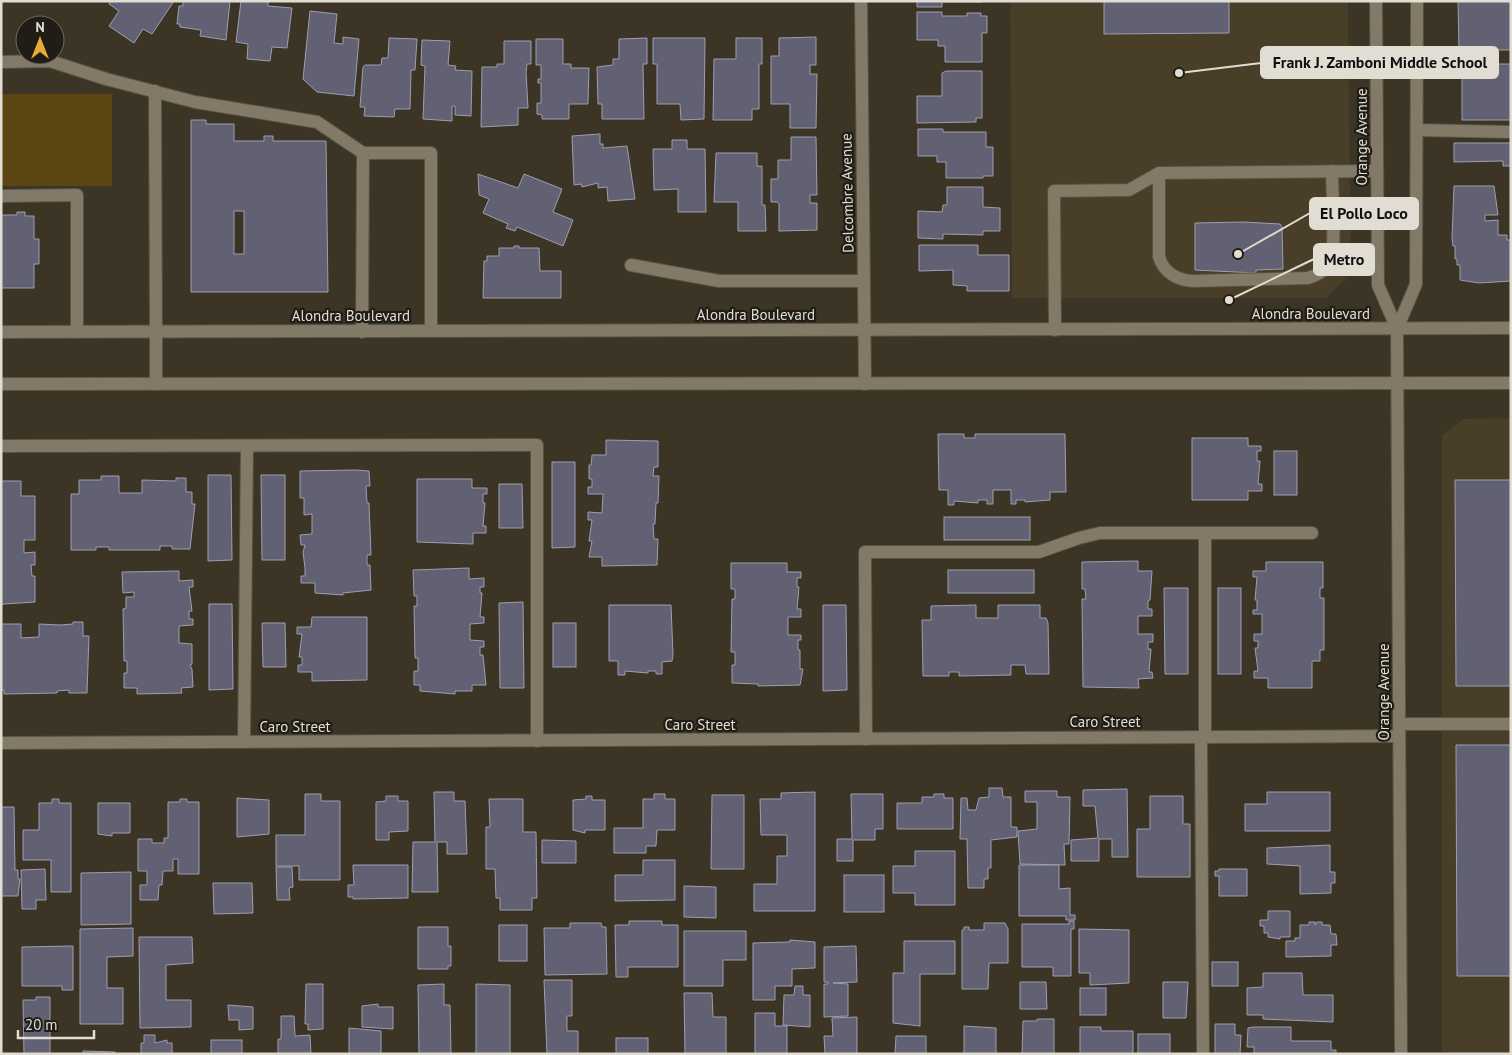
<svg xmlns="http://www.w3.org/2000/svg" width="1512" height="1055" font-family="'PT Sans',sans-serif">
  <rect width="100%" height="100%" fill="#3c3525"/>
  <g fill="#493e28">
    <path d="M1010 1H1348L1351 274 1326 298H1012Z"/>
    <path d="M1511 418V1054H1442V435L1464 419Z"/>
  </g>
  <rect fill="#5a4513" x="1" y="94" width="111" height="92"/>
  <g fill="#616173" stroke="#9d9eb1" fill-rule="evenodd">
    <path d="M111 1H174L152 34 143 29 134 43 109 26 119 11 109 4Z"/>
    <path d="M183 1H230L226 40 200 36 201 30 180 27V24H177L179 6H183Z"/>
    <path d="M241 1H268V6L292 8 287 48 272 47 270 61 247 59 248 44 236 42Z"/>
    <path d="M917 1H982V2H942V7H917Z"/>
    <path d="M1104 1H1229V33L1104 34Z"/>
    <path d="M1458 1H1511V50H1497V54H1472V50H1459Z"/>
    <path d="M310 11 337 14 334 43 343 44V37L359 39 354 96 317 92 303 79Z"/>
    <path d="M917 12H942V16H967V13H981V16H987V33H982V62H945V46H938V40H917Z"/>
    <path d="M816 37V65H810V74H817L816 128H790V104H771V56H779V38Z"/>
    <path d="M389 38 417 39 415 70H411L410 109H395L394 117 364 116 365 107H360L363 67 365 65H381L382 58H388Z"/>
    <path d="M647 38V64H643L644 119H602V104H598L597 67 613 65V59H619V39Z"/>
    <path d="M653 38H705L704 119 681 120 680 104H657V64H653Z"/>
    <path d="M736 38H762V64H759V109H752V120H713L714 59H736Z"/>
    <path d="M536 39H563V64H571V68H589L588 104H569V119H542V115L537 114V103H541V83H538V79H541V65H536Z"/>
    <path d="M422 40 450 41 448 65 456 66 455 70 472 71 471 116 455 115V106H452V121L423 119 425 66 421 65Z"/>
    <path d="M504 41H531V64H527L526 72 528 108H518V125L481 127 482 67H497V64H504Z"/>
    <rect x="1462" y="64" width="49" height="56"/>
    <path d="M946 71H982V118H976V122L917 123V96H942V73Z"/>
    <path d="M191 120H206V124H234V141H264V136H273V141H326L328 292H191ZM234 211H244V254H234Z"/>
    <path d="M918 129H943V132H986V147H993V176H983V178H946V162H937V156H918Z"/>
    <path d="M600 134V144H603V148L627 146 635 199 608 201 607 187 598 188V183L582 187 581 184 574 185 572 136Z"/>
    <path d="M791 137H816L817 195H810V203H817V230L779 231V204L777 202H771V179H778V160H791Z"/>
    <path d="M672 140H687V149H705L706 212H678V189L654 190 653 149H672Z"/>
    <path d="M1454 143H1511V166H1503V161L1454 162Z"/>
    <path d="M716 153H757V166H762V205H765L766 231H738V202H714Z"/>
    <path d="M478 174 518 188 524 174 562 189 553 212 573 220 563 246 517 227 515 231 506 228 508 224 483 213 489 199 479 195Z"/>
    <path d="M1454 186H1494L1498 215H1485V221L1498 220V235H1507V240H1511V281L1479 283 1460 280V265H1457V259H1455V246H1453L1452 238Z"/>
    <path d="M947 187H983V207L1000 208V231H983V235L943 234V239L918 238V211L942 212 943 205H947Z"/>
    <path d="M17 212H25V216H34V239H39V264H34V288H1V215H17Z"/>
    <path d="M1243 222 1280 224 1282 227 1283 269 1256 270V273L1195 270V223Z"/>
    <path d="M919 245H978V255H1009V291H967V286L953 285V270L919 271Z"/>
    <path d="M514 246H519V248H539L540 271H561V298H483L484 261H487V256H499V248H514Z"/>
    <path d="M938 434H964V438H975V434H1065L1066 492H1050V500L1025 502V500H1016V504H1011V490H993V504H987V500H978V503L954 501V505H948V490H939Z"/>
    <path d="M1192 438H1248V446H1261V451H1257V461H1260L1258 484H1262V491H1248V500H1192Z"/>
    <path d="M606 440 658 441V467H654L653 476H659L658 503H656L655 524H653L654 539H658L657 565 602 566V557H589L592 541H589L592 520H588V512L602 513 603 494H588V487H592V479H589V465H591L592 455H606Z"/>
    <rect x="1274" y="451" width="23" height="44"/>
    <path d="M552 462H575V547L552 548Z"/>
    <path d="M356 470 369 471 370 486H366L367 503H369L371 555H367V565H370L371 590 343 593V595L315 593V583H301V576H305V568L303 552 305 545H301L300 535 312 534V514L304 515V498H300V471Z"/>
    <path d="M208 475H231L232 560 208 561Z"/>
    <path d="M261 475H285V560H262Z"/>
    <path d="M101 476H119V493H142V480L176 481V478H186V492H192V504H195L190 549H172V546H160V550H109V547H96V550H71V494H79V480H101Z"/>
    <path d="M417 479H472V488H487V494H483V503H485L483 526H486V533H473V544L417 542Z"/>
    <path d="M1455 480H1511V686H1456Z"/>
    <path d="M1 481H21V496H35V540H24V553L35 552V565H31L32 576H35V602L4 604 1 606Z"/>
    <path d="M499 484H522L523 528H499Z"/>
    <rect x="944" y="517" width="86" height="23"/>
    <path d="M1138 561V571H1152L1150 600 1148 601V609H1152V616H1138V634H1153V642H1148V649H1151L1149 672H1152L1153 678 1138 679 1139 688 1083 687 1082 599H1086L1085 589H1082V562Z"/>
    <path d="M1266 562H1323V588H1320V598H1324V650H1320V661H1312V688H1268V678H1254V671H1258L1255 648H1258V641H1254V634H1262V614H1253V610H1257V600H1255L1257 577H1253V571H1266Z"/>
    <path d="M731 563H787V572H801V578H797V587H799L797 609H801V617H788V635H801V640H798V650H800V669H803L800 685 758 686V684L732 683V665H735V652H731L732 599H735V589H731Z"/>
    <path d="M469 568V579L484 578V587H480V593H482L480 617H484V623L470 624V640L484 641V647H480V655H483L486 685H472V691H455V694L420 691V685H414V671H418V658H415L414 606H417V596H414L413 570Z"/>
    <rect x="948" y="570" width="86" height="23"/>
    <path d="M179 571V581L193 580V587H189L192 611H189V619H193V625L179 626V643L192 644V664L190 665 192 669 193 687 181 688 182 693 137 694V688H124V673H127V661H124L123 609 126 608V597H134V592L123 593 122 572Z"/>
    <path d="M1164 588H1188V674H1165Z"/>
    <rect x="1218" y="588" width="23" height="86"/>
    <path d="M523 602 524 688H500L499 603Z"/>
    <path d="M209 604H232L233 689 209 690Z"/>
    <path d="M609 605H671L673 655 672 661 662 662V674H656V671H648V673L625 671V675H618V661H609Z"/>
    <path d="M823 605H846L847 690 823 691Z"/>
    <path d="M976 605V618H998V605H1040V618H1046L1048 623 1049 674H1026L1025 665H1011V675L959 676V672H949V676H923L922 620H931V606Z"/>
    <path d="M312 617H367V680L312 681V672H298V665H302V657H299L302 634H297V627H311Z"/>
    <path d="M73 622H83V636H89L87 693H69V690L57 691V693L4 694V690H1V624H21V638L39 637V624L60 625 73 624Z"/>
    <path d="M262 623H285L286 667H263Z"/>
    <rect x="553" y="623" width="23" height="44"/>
    <path d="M1456 745H1511V976H1457Z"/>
    <path d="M989 788H1002L1003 797H1011V827H1017V837L991 840V868H988V879H984V888H968L967 839H960L961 798H967L968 810H976L979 798 989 797Z"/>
    <path d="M1127 789 1128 857H1112V839H1099V861H1071V840L1098 838 1095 806H1083V790Z"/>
    <path d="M1025 791H1057V797H1070L1069 844H1064L1065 865 1020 864 1018 831 1037 829V802H1025Z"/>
    <path d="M434 792H454V801H465L467 854H447V842H437L438 892H412L413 842H435Z"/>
    <path d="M815 792V911H754V884H777V856H787V835H761L760 799H781V793Z"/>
    <path d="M1267 792H1330V831H1245V804H1267Z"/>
    <path d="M305 794H321V801H340V880H299V866H276V835H305Z"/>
    <path d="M654 794H665V799H675V830H657L656 846H646V853H614V828H643V799H654Z"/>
    <path d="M851 794H883V829H875V840H853V861H837V839H852Z"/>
    <path d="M934 794H944V798H953V829H897V803H922V797H934Z"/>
    <path d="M712 795H744V869H711Z"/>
    <path d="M386 796H398V801H408V831L389 832V840H376V802L386 801Z"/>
    <path d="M586 796H592V800H605V830H585V833L573 830V800L586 799Z"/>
    <path d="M1150 796H1183V824H1190V877H1137V829H1150Z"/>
    <path d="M237 798 269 800V834L237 837Z"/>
    <path d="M52 799H59V803H71V892H51V860H23V830H39V803H52Z"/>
    <path d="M180 799H187V802H199V874H178V859H173V871H163L162 885H159L158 900H140V885H147V871H138V839H152V843H164V838H168V802H180Z"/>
    <path d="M489 799H523V832H536L537 898H532V910H500V898H496L495 869H486V827H490Z"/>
    <path d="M98 803H130V833H112V836L98 834Z"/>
    <path d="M1 807H14L15 870H18V879H20L18 896H1Z"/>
    <path d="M542 840 576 841V863H542Z"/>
    <path d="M1330 845V872H1335V883H1331V893L1300 894V866L1267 864V848Z"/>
    <path d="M915 851H955V905H915V893H893V866H915Z"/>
    <path d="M643 860H675V900L615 901V875H643Z"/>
    <path d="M353 865H408V898L353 899V897H348V885H354Z"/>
    <path d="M1019 865H1059V889L1070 888V915H1075V920H1066V916H1019Z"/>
    <path d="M276 867H292L293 887 289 888 290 900H277Z"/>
    <path d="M45 869 46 900H36V909H22L21 870Z"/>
    <path d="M1219 869H1247V896H1219V876H1215V871H1219Z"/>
    <path d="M131 872V924L81 925V873Z"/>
    <rect x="844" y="875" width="40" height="37"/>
    <path d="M213 883H252L253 913 214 914Z"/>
    <path d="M684 886 716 887V918L684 917Z"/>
    <path d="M1268 911H1290V937H1280V939L1268 937V933H1264V926H1260V920H1268Z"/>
    <path d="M629 921H662V925H678V967H628V977H616L615 925H629Z"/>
    <path d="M1069 921H1074V929H1071V976H1053V967H1022V924H1069Z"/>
    <path d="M1309 922H1315V925L1317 922H1322V925H1330L1331 934H1336L1337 945H1331V956L1286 957V941H1295V938H1300V925H1309Z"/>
    <path d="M570 923H601L602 927H606L607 974 545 975 544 928H570Z"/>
    <path d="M984 923H1005L1008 929V963H989L988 989H962V930H964V927H969V930H984Z"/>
    <rect x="499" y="925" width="28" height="36"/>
    <path d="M418 927H448V946H451V966H448V969H418Z"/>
    <path d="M133 928V956L107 957V988H123V1024H80V929Z"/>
    <path d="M1079 929 1129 930V983L1090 985V973H1079Z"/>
    <path d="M684 931H746V960H723V986H684Z"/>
    <path d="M139 937H192L193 963 166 965V1000H191V1027L140 1028Z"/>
    <path d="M790 940 815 942V968L792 969V986H775V1000H753V943L790 942Z"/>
    <path d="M904 941H955V974H920V1026L893 1023V973H904Z"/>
    <path d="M73 946V990H62V986H22V947Z"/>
    <path d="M856 946 857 982 833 983 848 984V1016L824 1017V984H828V982H824V947Z"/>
    <rect x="1212" y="962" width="26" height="24"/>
    <path d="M1263 973H1302L1303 995H1333V1022L1263 1019V1015H1247V988L1263 987Z"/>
    <path d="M544 980H572V1016H567V1031H578V1054H547Z"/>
    <path d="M1020 982H1046L1047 1009H1020Z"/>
    <path d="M1163 982H1188L1186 1018H1163Z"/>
    <path d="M306 984H323V1029L308 1030V1024H305Z"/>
    <path d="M444 984V1005H450L451 1054H419L418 985Z"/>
    <path d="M476 984 510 985V1054H476Z"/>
    <path d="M795 986H803V995H810V1027L783 1025 784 995H794Z"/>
    <rect x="1080" y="988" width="26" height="27"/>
    <path d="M684 993H712L713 1017H726V1054H685Z"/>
    <path d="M36 997H50V1054H24L23 1000H36Z"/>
    <path d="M378 1004V1007H393V1029L362 1027V1006Z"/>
    <path d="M228 1005 253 1007V1029L239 1030V1020H229Z"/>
    <path d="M755 1013H775V1026H787V1054H755Z"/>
    <path d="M281 1016H294L295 1036 310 1035 311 1054H278V1039H281Z"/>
    <path d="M857 1017V1054H825L824 1036H833L832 1018Z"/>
    <path d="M1037 1019H1054V1054H1022L1023 1021H1037Z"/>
    <path d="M1215 1024H1235V1035H1241L1240 1054H1215Z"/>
    <path d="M964 1026 996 1028V1054H964Z"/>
    <path d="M1080 1027H1101V1031H1133V1054H1080Z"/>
    <path d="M1254 1027H1291V1041H1331V1050H1336V1054H1254V1047H1247L1248 1028Z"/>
    <path d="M349 1028 381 1031V1054H349Z"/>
    <rect x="1138" y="1034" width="32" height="20"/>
    <path d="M144 1035H155V1043L167 1040V1043H172V1054H141V1043H144Z"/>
    <path d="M896 1036H926V1054H895Z"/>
    <rect x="616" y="1038" width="32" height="16"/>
    <rect x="211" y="1040" width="31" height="14"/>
    <path d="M83 1051 115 1052V1054H83Z"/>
  </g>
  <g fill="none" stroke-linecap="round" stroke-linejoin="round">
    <g stroke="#585244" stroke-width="14">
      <g id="lane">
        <path d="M1 62 50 61 106 79 195 102 317 122 363 153H431V331"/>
        <path d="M155 91 156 332"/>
        <path d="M1417 130 1511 132"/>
        <path d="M1159 173V257C1164 273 1178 280 1193 281L1308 278C1318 275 1327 270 1331 259 1336 241 1332 192 1332 171"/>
        <path d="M3 196 77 195V332"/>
        <path d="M1055 330 1054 191 1129 190 1159 173 1377 171"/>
        <path d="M362 332 363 153"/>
        <path d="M1 446 537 445V741"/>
        <path d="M1205 533V737"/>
        <path d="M1399 724H1511"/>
        <path d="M1201 737 1203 1054"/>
        <path d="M866 739 865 552H1039L1079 538 1100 533H1312"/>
        <path d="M244 742 247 446"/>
      </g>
    </g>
    <g stroke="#585244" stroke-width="14">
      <g id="street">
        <path d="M861 1 865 384"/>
        <path d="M631 265 719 281H864"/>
        <path d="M1 743 1399 736"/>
      </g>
    </g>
    <g stroke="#585244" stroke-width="14">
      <g id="secondary">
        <path d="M1376 1 1378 285 1397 329"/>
        <path d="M1 332 1511 328"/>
        <path d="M156 332V384"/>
        <path d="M1 384 1511 383"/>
        <path d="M1401 1054 1397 329 1416 284 1417 1"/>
      </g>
    </g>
    <use href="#lane" stroke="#827967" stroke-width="12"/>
    <use href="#street" stroke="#827967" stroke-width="12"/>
    <use href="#secondary" stroke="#827967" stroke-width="12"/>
  </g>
  <g text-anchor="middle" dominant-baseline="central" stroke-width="4.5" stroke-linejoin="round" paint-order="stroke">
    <g font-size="15" fill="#e1ddd3" stroke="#201d16">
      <text transform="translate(1361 137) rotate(-90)">Orange Avenue</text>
      <text transform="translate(847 193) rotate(-91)">Delcombre Avenue</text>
      <text x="1311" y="313">Alondra Boulevard</text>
      <text x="756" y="314">Alondra Boulevard</text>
      <text x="351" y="315">Alondra Boulevard</text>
      <text transform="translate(1383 692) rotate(-90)">Orange Avenue</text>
      <text x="1105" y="721">Caro Street</text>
      <text x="700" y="724">Caro Street</text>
      <text x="295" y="726">Caro Street</text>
    </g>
  </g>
  <path fill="none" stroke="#e1ddd3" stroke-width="2" d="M1179 73L1261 63M1238 254L1310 213M1229 300L1314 259"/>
  <g fill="#e1ddd3" stroke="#201d16" stroke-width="2">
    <circle cx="1179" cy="73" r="5"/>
    <circle cx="1238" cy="254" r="5"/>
    <circle cx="1229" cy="300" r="5"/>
  </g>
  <g fill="#e1ddd3" stroke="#e1ddd3" stroke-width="2">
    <rect x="1261" y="47" width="237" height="31" rx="5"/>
    <rect x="1310" y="198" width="108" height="31" rx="5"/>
    <rect x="1314" y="244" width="60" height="31" rx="5"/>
  </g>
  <g font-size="16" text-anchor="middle" font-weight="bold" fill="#111">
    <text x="1380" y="68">Frank J. Zamboni Middle School</text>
    <text x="1364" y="219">El Pollo Loco</text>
    <text x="1344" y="265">Metro</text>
  </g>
  <rect width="1512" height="1055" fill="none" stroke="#e1ddd3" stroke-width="5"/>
  <g transform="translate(40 40)"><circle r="24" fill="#201d16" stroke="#6d6a62"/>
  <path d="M0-4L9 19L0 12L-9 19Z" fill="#e8ab37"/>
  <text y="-8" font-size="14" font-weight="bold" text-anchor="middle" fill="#e1ddd3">N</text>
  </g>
  <path d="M18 1030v8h76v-8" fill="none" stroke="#e1ddd3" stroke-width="2.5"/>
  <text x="25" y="1030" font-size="15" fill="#e1ddd3" stroke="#201d16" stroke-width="4" paint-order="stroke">20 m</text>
</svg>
